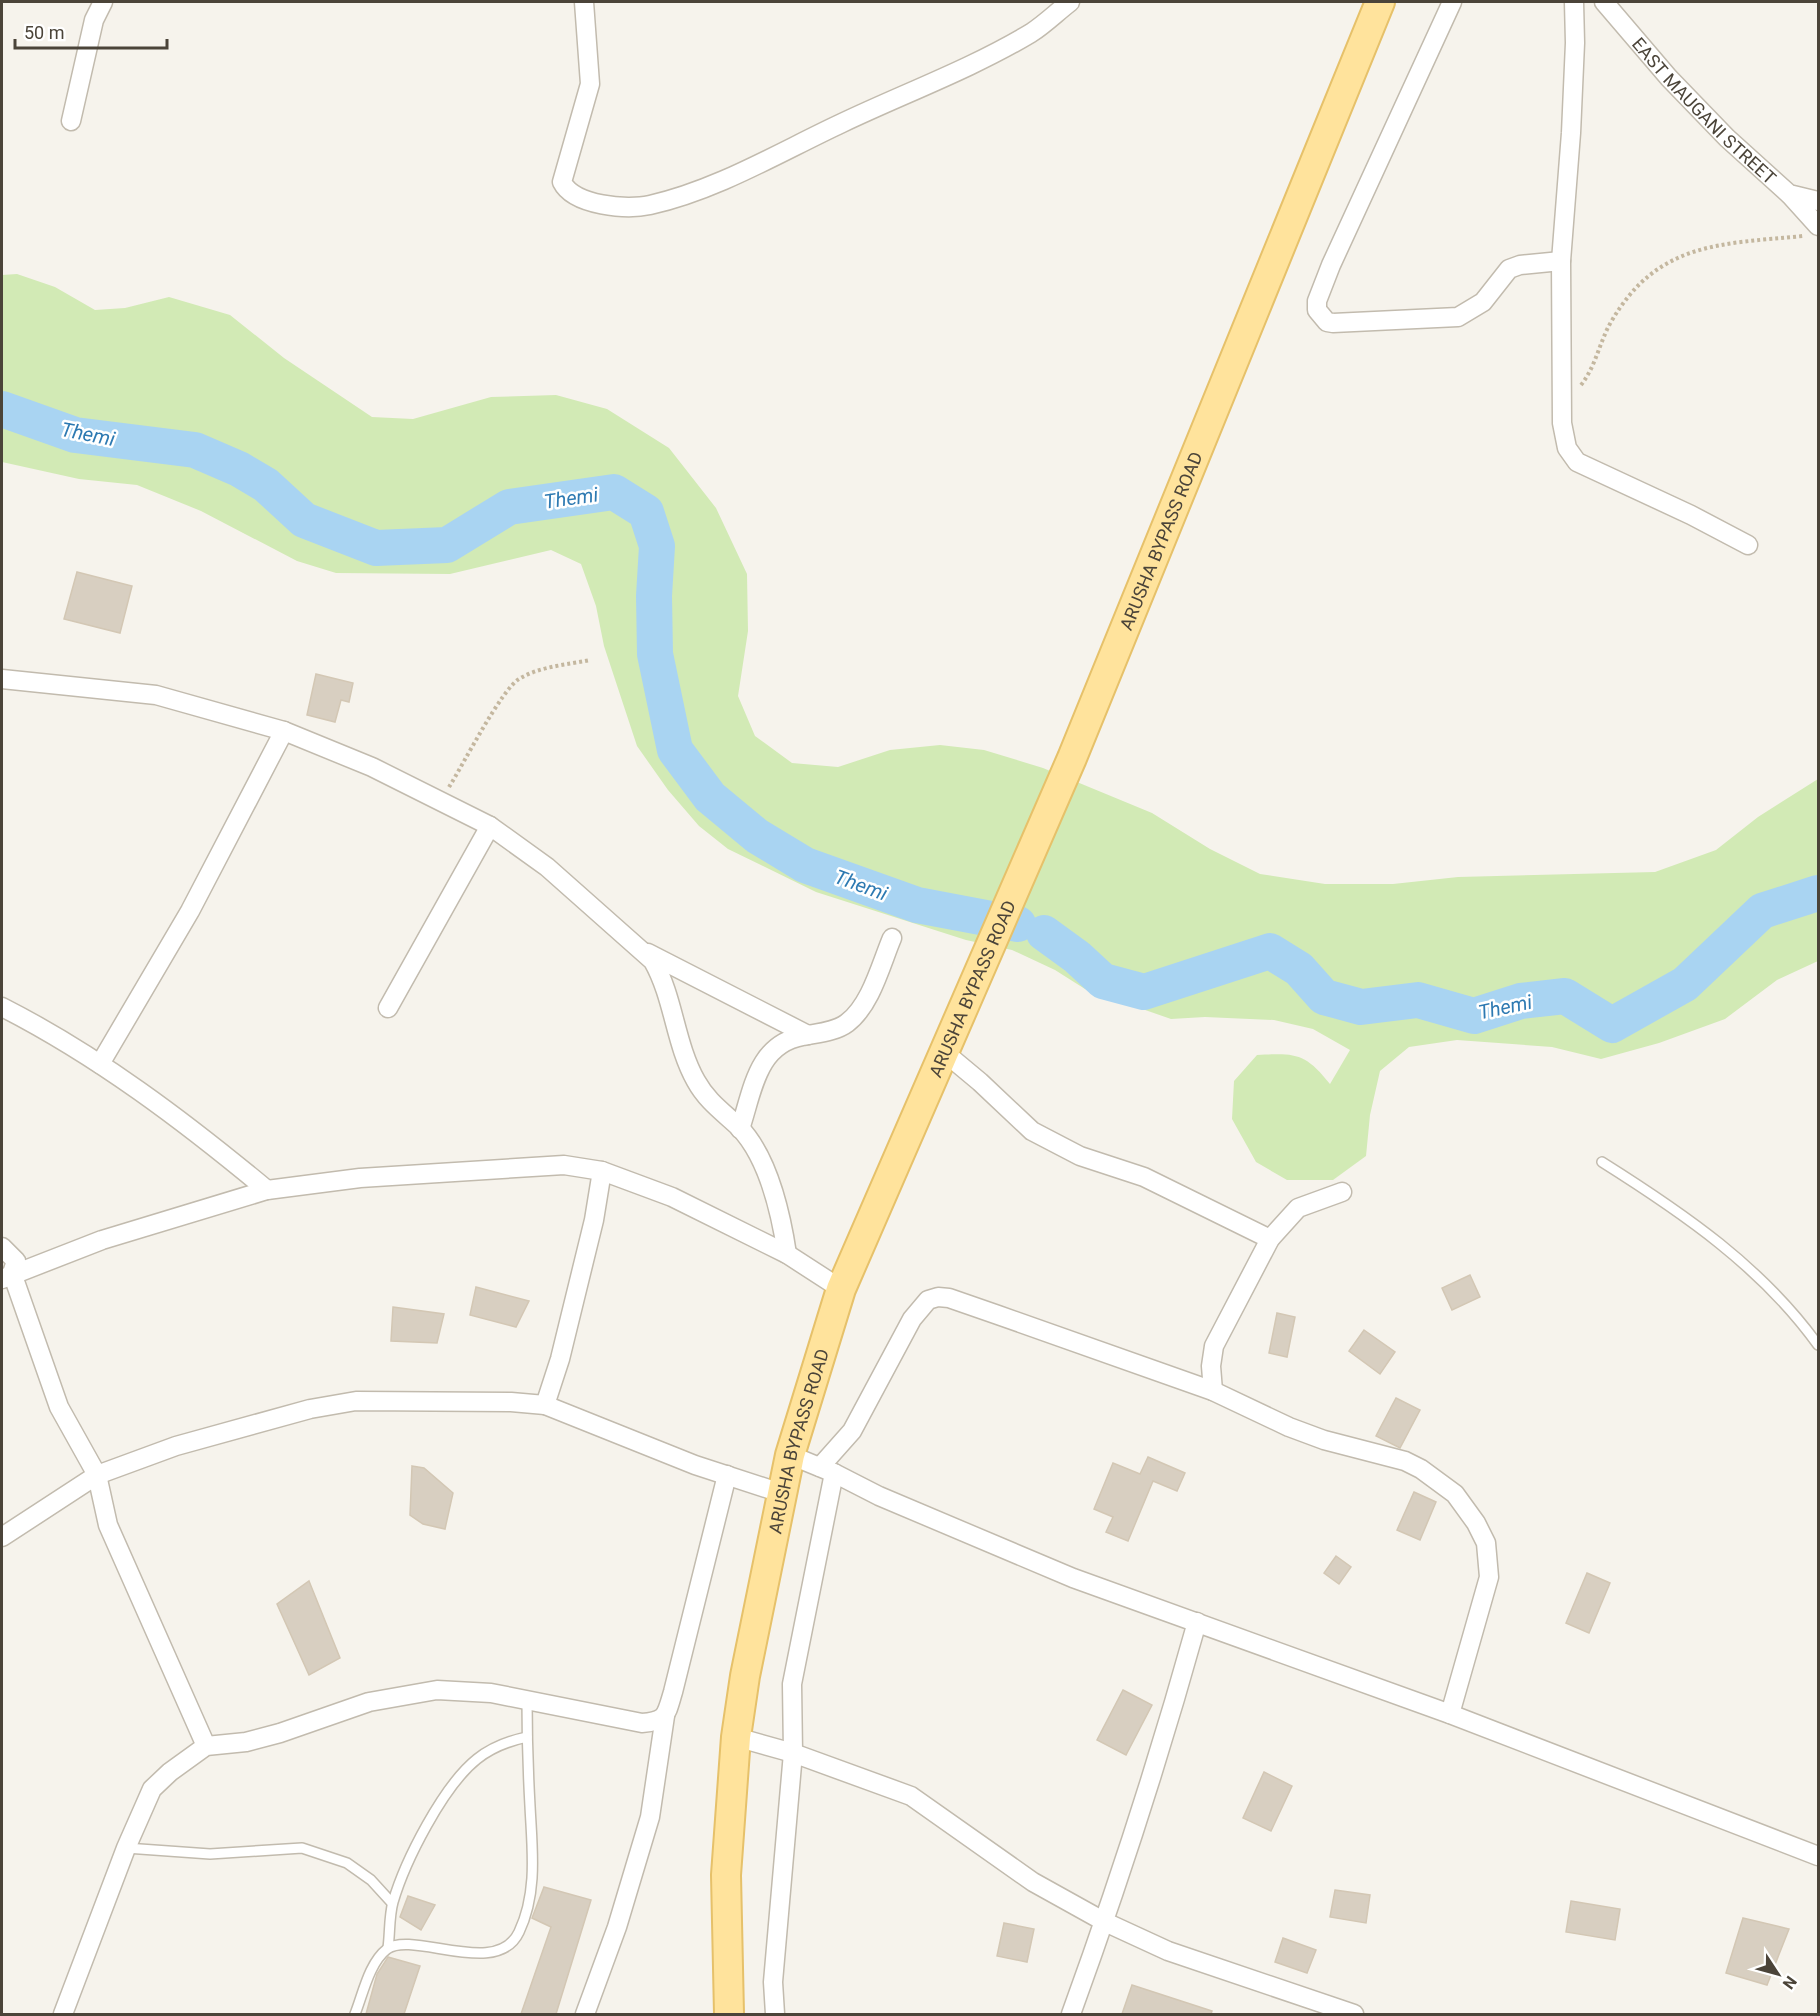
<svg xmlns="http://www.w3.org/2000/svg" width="1820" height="2016" font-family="Roboto,sans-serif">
  <rect width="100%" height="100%" fill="#f6f3ec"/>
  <path fill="#d2eab5" d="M17 274 55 287 95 310 125 308 169 297 230 315 284 358 372 417 413 419 491 397 556 395 607 409 669 448 716 508 747 574 748 631 738 696 755 736 792 763 838 767 890 750 940 745 984 750 1043 768 1152 813 1210 849 1260 874 1325 884H1393L1458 877 1655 872 1716 850 1758 817 1818 779V961L1777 980 1725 1019 1659 1043 1601 1059 1552 1047 1457 1040 1409 1047 1380 1071 1370 1115 1366 1156 1333 1180H1287L1256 1162 1232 1119 1234 1081 1257 1055C1294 1053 1305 1052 1330 1084L1350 1050 1313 1029 1274 1020 1205 1017 1171 1019 1085 989 1055 970 1012 950 966 940 816 892 728 849 699 826 668 790 637 746 604 646 596 606 581 564 551 550 450 574 336 573 297 561 201 511 137 485 79 479 2 462V275Z"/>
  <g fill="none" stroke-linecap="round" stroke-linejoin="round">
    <g stroke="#a9d4f2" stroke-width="36">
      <path d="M2 409 75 435 195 450 239 469 266 485 304 520 376 548 447 545 509 507 614 492 646 512 657 546 654 596 655 654 675 750 710 797 757 836 805 865 917 905 1018 924"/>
      <path d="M1044 933 1077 957 1103 981 1144 992 1270 951 1299 969 1324 997 1361 1007 1418 1000 1474 1016 1521 1001 1565 996 1612 1025 1685 984 1762 911 1818 893"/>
    </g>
  </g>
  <g fill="#d8cfc1" stroke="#d3c7b4" stroke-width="1.5">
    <path d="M77 572 132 586 120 633 64 619Z"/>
    <path d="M316 674 353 683 349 702 341 700 335 722 307 715Z"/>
    <path d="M1470 1275 1480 1297 1452 1310 1442 1288Z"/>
    <path d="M476 1287 529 1301 516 1327 470 1315Z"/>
    <path d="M393 1307 444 1314 437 1343 391 1341Z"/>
    <path d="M1277 1313 1295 1317 1287 1357 1269 1353Z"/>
    <path d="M1364 1330 1395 1352 1380 1374 1349 1351Z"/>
    <path d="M1396 1398 1420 1410 1400 1448 1376 1436Z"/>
    <path d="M1148 1457 1185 1473 1177 1491 1153 1481 1128 1541 1106 1532 1113 1517 1094 1509 1113 1463 1140 1474Z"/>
    <path d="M412 1466 424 1468 453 1493 445 1529 423 1524 410 1515Z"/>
    <path d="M1414 1492 1436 1502 1420 1540 1397 1530Z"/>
    <path d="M1336 1556 1351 1567 1339 1584 1324 1573Z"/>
    <path d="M1587 1573 1610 1583 1589 1633 1566 1623Z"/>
    <path d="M309 1581 340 1658 309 1675 277 1604Z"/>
    <path d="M1123 1690 1152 1705 1126 1755 1097 1740Z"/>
    <path d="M1264 1772 1292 1786 1271 1831 1243 1818Z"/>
    <path d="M544 1887 591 1900 556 2014H521L551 1927 532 1918Z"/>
    <path d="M1335 1890 1370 1895 1366 1923 1330 1917Z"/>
    <path d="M408 1896 435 1905 421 1930 400 1917Z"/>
    <path d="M1571 1901 1620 1909 1615 1940 1566 1932Z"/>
    <path d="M1743 1918 1789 1929 1767 1985 1726 1973Z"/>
    <path d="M1004 1923 1034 1929 1027 1962 997 1956Z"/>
    <path d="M1283 1938 1316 1950 1307 1973 1275 1962Z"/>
    <path d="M388 1957 420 1966 404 2014H366L377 1974Z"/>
    <path d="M1132 1985 1212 2011 1211 2014H1122Z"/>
  </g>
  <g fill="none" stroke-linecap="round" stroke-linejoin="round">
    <g stroke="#c2bbae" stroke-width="12">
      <g id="lane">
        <path d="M1602 1162C1683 1213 1762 1267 1818 1345"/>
        <path d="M126 1848 210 1854 302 1848 347 1863 371 1880 392 1903"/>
        <path d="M388 1948C390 1934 389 1916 393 1902 405 1861 443 1786 477 1759 492 1747 508 1741 527 1737"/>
        <path d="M355 2014C363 1994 369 1963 387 1949 413 1930 497 1979 519 1932 538 1892 532 1848 530 1806 528 1770 527 1735 527 1700"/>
      </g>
    </g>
    <g stroke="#c2bbae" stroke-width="21">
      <g id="street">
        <path d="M584 2 590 84 562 182C574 206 627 210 650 205 717 190 780 152 842 123 905 93 971 69 1031 33 1045 24 1057 12 1070 2"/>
        <path d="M1452 2 1331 265 1317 301V310L1327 322 1333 323 1458 317 1483 302 1509 269 1520 265 1561 261"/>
        <path d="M1574 2 1575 43 1571 133 1561 261 1562 423 1567 448 1577 462 1691 515 1748 545"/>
        <path id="s1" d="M1604 2 1669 78 1727 138 1789 194 1818 201"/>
        <path d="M71 121 94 20 103 2"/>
        <path d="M1790 195 1818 226"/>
        <path d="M2 679 156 695 284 731 372 767 490 826 547 867 653 961C674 998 675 1044 696 1081 707 1101 723 1112 739 1127 768 1157 781 1214 787 1254"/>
        <path d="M648 953 808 1035"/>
        <path d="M2 1007C98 1056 184 1121 267 1190"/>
        <path d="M388 1008 490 826"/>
        <path d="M944 1052 980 1082 1032 1131 1080 1156 1144 1177 1270 1239"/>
        <path d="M100 1064 190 911 284 731"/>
        <path d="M740 1129C753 1090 757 1044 803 1036 817 1033 835 1032 847 1023 871 1005 881 964 892 938"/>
        <path d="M2 1247 16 1261 12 1273 59 1407 97 1475 108 1525 206 1746"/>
        <path d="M2 1279 102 1240 267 1190 360 1178 564 1165 602 1171 672 1197 787 1254 841 1289"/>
        <path d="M1213 1391 1211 1366 1214 1346 1270 1239 1298 1208 1342 1192"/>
        <path d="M545 1405 560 1359 594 1220 602 1171"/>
        <path d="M790 1455 834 1473 879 1496 1073 1578 1450 1714 1818 1856"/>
        <path d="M820 1467 852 1431 912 1319 928 1300 938 1297 949 1298 998 1315 1213 1391 1289 1427 1324 1440 1405 1461 1421 1469 1455 1494 1476 1523 1486 1543 1489 1577 1450 1714"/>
        <path d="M2 1537 97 1475 176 1446 310 1409 356 1401 511 1402 545 1405 695 1465 781 1493"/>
        <path d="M736 1737 793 1753 911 1796 1033 1882 1105 1922 1168 1951 1354 2014"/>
        <path d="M63 2014 126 1848 152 1789 170 1772 206 1746 246 1742 280 1733 369 1702 437 1690 491 1693 642 1723C667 1721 666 1715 673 1692L727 1475"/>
        <path d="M585 2014 617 1927 650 1817 665 1716"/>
        <path d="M775 2014 773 1982 793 1753 792 1684 834 1473"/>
        <path d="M1071 2014C1118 1885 1160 1755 1197 1622"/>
      </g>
    </g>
    <g stroke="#e6c16a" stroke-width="32">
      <g id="primary">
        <path id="s2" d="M729 2014 726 1875 736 1737 745 1676 790 1455 841 1289 1072 758 1380 2"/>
      </g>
    </g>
    <g stroke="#c4b79f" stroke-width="4" stroke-dasharray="3 3" stroke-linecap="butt">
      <path d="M1581 385C1596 366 1599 343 1611 322 1657 242 1720 244 1803 236"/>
      <path d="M449 787C463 765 501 690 519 679 540 666 567 665 590 660"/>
    </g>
    <use href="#lane" stroke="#fff" stroke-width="9"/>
    <use href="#street" stroke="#fff" stroke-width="18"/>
    <use href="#primary" stroke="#ffe39c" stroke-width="28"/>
  </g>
  <g text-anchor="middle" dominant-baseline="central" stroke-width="5" stroke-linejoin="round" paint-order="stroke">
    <g font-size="18" fill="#4b4439" stroke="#fff">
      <text stroke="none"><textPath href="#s1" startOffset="148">EAST MAUGANI STREET</textPath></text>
      <text stroke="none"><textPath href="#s2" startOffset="1552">ARUSHA BYPASS ROAD</textPath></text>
      <text stroke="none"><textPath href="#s2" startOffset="1066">ARUSHA BYPASS ROAD</textPath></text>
      <text stroke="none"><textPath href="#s2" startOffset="580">ARUSHA BYPASS ROAD</textPath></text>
    </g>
    <g font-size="20" font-style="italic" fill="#2e7ab2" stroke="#fff">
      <text transform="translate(88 434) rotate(11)">Themi</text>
      <text transform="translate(571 498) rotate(-8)">Themi</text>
      <text transform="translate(861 885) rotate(20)">Themi</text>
      <text transform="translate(1505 1007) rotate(-12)">Themi</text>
    </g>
  </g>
  <rect width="1820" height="2016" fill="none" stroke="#4b4439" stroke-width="6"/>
  <g transform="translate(1778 1974) rotate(126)" stroke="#ffffff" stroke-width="4.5" paint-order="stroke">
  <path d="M0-4.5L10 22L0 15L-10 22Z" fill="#4b4439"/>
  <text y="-9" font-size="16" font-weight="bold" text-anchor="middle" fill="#4b4439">N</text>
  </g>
  <path d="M15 39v9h152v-9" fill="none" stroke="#4b4439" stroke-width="3"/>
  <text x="24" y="39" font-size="18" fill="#4b4439" stroke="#ffffff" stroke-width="4.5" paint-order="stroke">50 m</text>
</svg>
